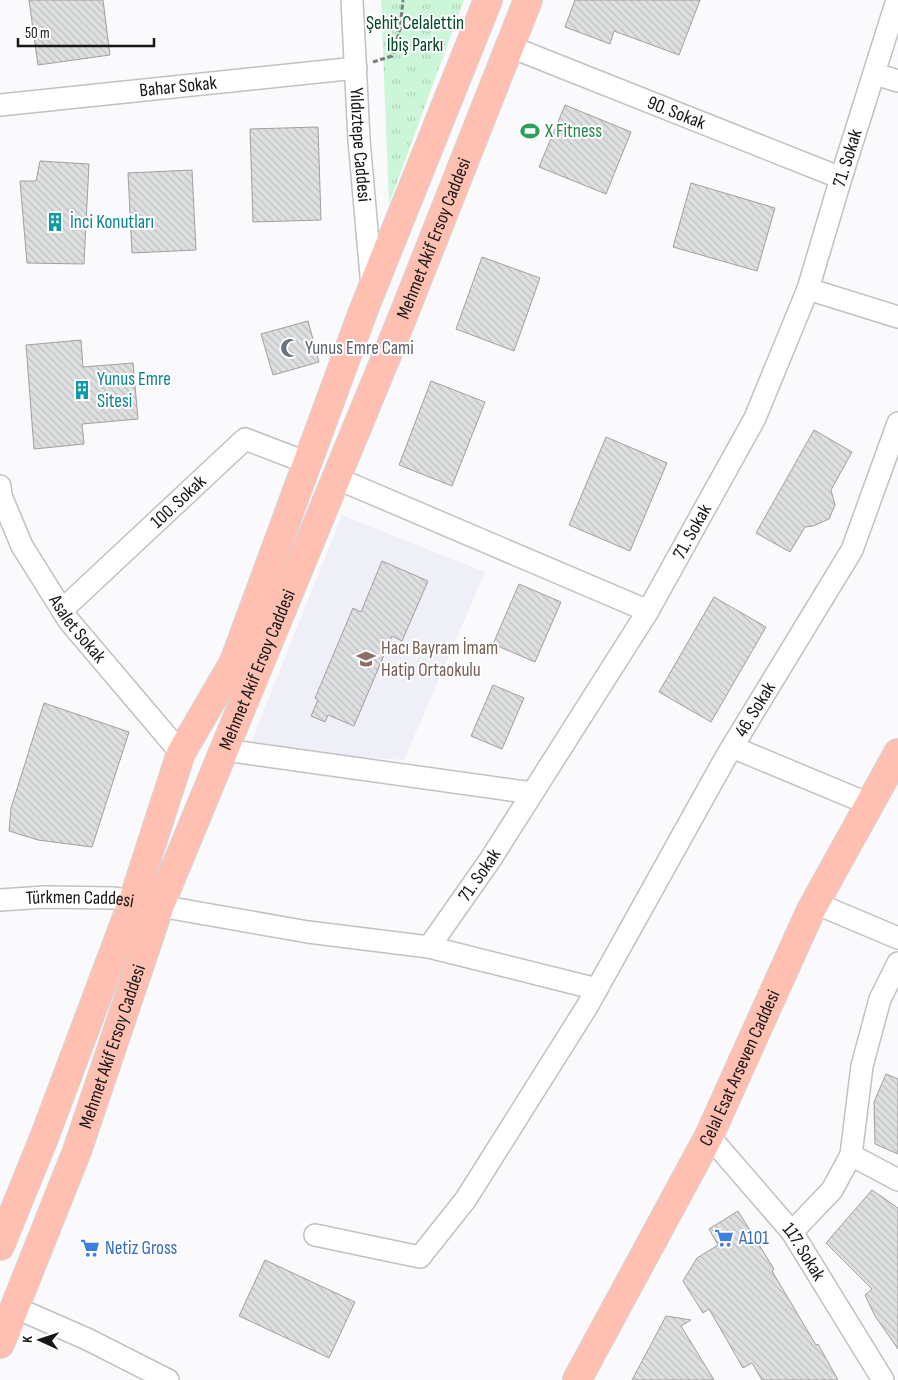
<svg xmlns="http://www.w3.org/2000/svg" width="898" height="1380" font-family="'Sofia Sans Condensed',sans-serif">
  <defs>
    <pattern id="park-tufts" width="24" height="20" patternUnits="userSpaceOnUse" patternTransform="scale(1.25)"><rect width="24" height="20" fill="#ccf6d8"/><path d="M3 7l-1-3M5 7V3M7 7l1-3M15 17l-1-3M17 17v-4M19 17l1-3" fill="none" stroke="#aed2b9"/></pattern>
    <pattern id="building-back-hatch" width="6" height="6" patternUnits="userSpaceOnUse" patternTransform="scale(1.25)"><rect width="6" height="6" fill="#dedfe0"/><path d="M-1 5l2 2M0 0l6 6M5-1l2 2" fill="none" stroke="#bebfbf"/></pattern>
  </defs>
  <rect width="100%" height="100%" fill="#fafafc"/>
  <path fill="#efeff8" d="M342 515 485 572 404 760 368 758 250 745Z"/>
  <path fill="url(#park-tufts)" d="M381 0H464L389 204Z"/>
  <g fill="url(#building-back-hatch)" stroke="#a0a0a2">
    <path d="M29 0H103L110 55 38 65Z"/>
    <path d="M575 0H700L679 55 614 31 610 44 565 27Z"/>
    <path d="M565 105 631 132 606 194 539 167Z"/>
    <path d="M318 127 321 220 253 222 250 129Z"/>
    <path d="M40 161 89 164 84 264 27 263 20 181H36Z"/>
    <path d="M192 170 196 250 132 253 128 173Z"/>
    <path d="M691 183 775 208 757 271 673 247Z"/>
    <path d="M482 257 540 278 514 351 456 329Z"/>
    <path d="M308 321 319 362 273 375 261 334Z"/>
    <path d="M81 340 83 367 133 363 138 419 82 424 84 444 34 449 26 345Z"/>
    <path d="M431 381 485 402 452 486 399 465Z"/>
    <path d="M814 430 852 452 831 490 835 505 829 519 813 526 805 527 790 552 756 533Z"/>
    <path d="M606 437 667 463 630 551 569 525Z"/>
    <path d="M382 561 428 581 402 641 392 636 354 726 328 715 325 722 311 716 318 700 315 698 353 608 361 612Z"/>
    <path d="M519 584 561 602 535 662 493 644Z"/>
    <path d="M714 597 766 627 711 722 659 692Z"/>
    <path d="M493 685 524 698 502 749 471 736Z"/>
    <path d="M44 703 129 732 92 847 38 840 9 831 11 808Z"/>
    <path d="M886 1074 898 1079V1154L875 1144 874 1102Z"/>
    <path d="M872 1190 898 1208V1349L875 1316 865 1295 872 1289 826 1243Z"/>
    <path d="M738 1211 774 1269 772 1271 816 1345 818 1344 838 1380H762L752 1363 743 1368 709 1309 703 1313 683 1281 697 1258 718 1245 709 1229Z"/>
    <path d="M265 1260 355 1302 329 1358 239 1316Z"/>
    <path d="M666 1316 691 1320 681 1326 714 1380H632Z"/>
  </g>
  <g fill="none" stroke-linecap="round" stroke-linejoin="round">
    <g stroke="#c1c1c3" stroke-width="24">
      <g id="minor">
        <path id="s1" d="M352 0 359 140 372 287"/>
        <path id="s2" d="M511 47 841 178"/>
        <path d="M875 74 898 81"/>
        <path id="s3" d="M0 105 356 68"/>
        <path d="M808 289 898 317"/>
        <path d="M336 478 648 611"/>
        <path id="s4" d="M0 486 1 496 22 546 69 621 181 753"/>
        <path id="s5" d="M62 610 245 439 308 463"/>
        <path d="M732 747 869 804"/>
        <path d="M225 750 532 793"/>
        <path id="s6" d="M0 900 45 897 114 898 308 932 429 947 597 989"/>
        <path d="M815 903 898 938"/>
        <path id="s7" d="M429 947 490 860 648 611 755 418 808 289 841 178 897 0"/>
        <path d="M898 963 880 999 862 1066 851 1155 898 1180"/>
        <path id="s8" d="M709 1136 792 1232 883 1380"/>
        <path d="M792 1232 832 1190 851 1155"/>
        <path id="s9" d="M315 1235 420 1257 466 1199 588 1005 726 757 852 550 898 423"/>
        <path d="M14 1307 87 1339 168 1380"/>
      </g>
    </g>
    <g stroke="#d5d5d5" stroke-width="30">
      <g id="major">
        <path d="M0 1246 44 1138 133 901 181 753 234 662 364 309 488 0"/>
        <path id="s10" d="M0 1344 77 1151 160 905 401 321 528 0"/>
        <path id="s11" d="M577 1380 709 1136 811 910 898 753"/>
      </g>
    </g>
    <path stroke="#7e7e80" stroke-width="3" stroke-dasharray="5 2.5" stroke-linecap="butt" d="M373 62 392 56 400 29 403 0"/>
    <use href="#minor" stroke="#fff" stroke-width="21"/>
    <use href="#major" stroke="#ffbfb1" stroke-width="28"/>
  </g>
  <defs>
    <g id="stadium-bare" transform="scale(1.5)"><path d="M0-5a6.5 5 0 1 0 0 10a6.5 5 0 1 0 0-10ZM-3.5-1.8h7v3.6h-7Z" fill="#2e9e5b" stroke="#fff" stroke-width="2.5" paint-order="stroke"/></g>
    <g id="building-bare" transform="scale(1.5)"><path d="M-4-6H4V6H1V3H-1V6H-4ZM-2.5-4.3h1.7v1.8h-1.7ZM.8-4.3h1.7v1.8H.8ZM-2.5-1h1.7V.8h-1.7ZM.8-1h1.7V.8H.8Z" fill="#0f9aa8" stroke="#fff" stroke-width="2.5" paint-order="stroke"/></g>
    <g id="mosque-bare" transform="scale(1.5)"><path d="M3.5-4.9A6 6 0 1 0 3.5 4.9A5 5 0 1 1 3.5-4.9Z" fill="#6b7280" stroke="#fff" stroke-width="2.5" paint-order="stroke"/></g>
    <g id="school-bare" transform="scale(1.5)"><path d="M0-5L7-2L0 1L-7-2ZM-4 1L0 2.5L4 1V4Q0 6-4 4Z" fill="#8d6e63" stroke="#fff" stroke-width="2.5" paint-order="stroke"/></g>
    <g id="supermarket-bare" transform="scale(1.5)"><path d="M-6-5.5h2.5l.6 2H6L4.5 2H-2.5L-4.4-4H-6ZM-1.5 3.2a1.3 1.3 0 1 0 .1 0ZM3 3.2a1.3 1.3 0 1 0 .1 0Z" fill="#3f7fe0" stroke="#fff" stroke-width="2.5" paint-order="stroke"/></g>
  </defs>
  <g fill-rule="evenodd">
    <use href="#stadium-bare" x="530" y="131"/>
    <use href="#building-bare" x="55" y="222"/>
    <use href="#mosque-bare" x="290" y="348"/>
    <use href="#building-bare" x="82" y="390"/>
    <use href="#school-bare" x="366" y="659"/>
    <use href="#supermarket-bare" x="724" y="1238"/>
    <use href="#supermarket-bare" x="90" y="1248"/>
  </g>
  <g text-anchor="middle" dominant-baseline="central" stroke-width="4" stroke-linejoin="round" paint-order="stroke">
    <g font-size="19" fill="#004823" stroke="#fff">
      <text x="415" y="23">Şehit Celalettin<tspan x="415" dy="22">İbiş Parkı</tspan></text>
    </g>
    <g font-size="19" fill="#171718" stroke="#fff">
      <text stroke="none"><textPath href="#s3" startOffset="179">Bahar Sokak</textPath></text>
      <text stroke="none"><textPath href="#s2" startOffset="178">90. Sokak</textPath></text>
      <text stroke="none"><textPath href="#s1" startOffset="145">Yıldıztepe Caddesi</textPath></text>
      <text stroke="none"><textPath href="#s7" startOffset="898">71. Sokak</textPath></text>
      <text stroke="none"><textPath href="#s10" startOffset="1188">Mehmet Akif Ersoy Caddesi</textPath></text>
      <text stroke="none"><textPath href="#s5" startOffset="159">100. Sokak</textPath></text>
      <text stroke="none"><textPath href="#s7" startOffset="492">71. Sokak</textPath></text>
      <text stroke="none"><textPath href="#s4" startOffset="164">Asalet Sokak</textPath></text>
      <text stroke="none"><textPath href="#s10" startOffset="722">Mehmet Akif Ersoy Caddesi</textPath></text>
      <text stroke="none"><textPath href="#s9" startOffset="750">46. Sokak</textPath></text>
      <text stroke="none"><textPath href="#s7" startOffset="88">71. Sokak</textPath></text>
      <text stroke="none"><textPath href="#s6" startOffset="80">Türkmen Caddesi</textPath></text>
      <text stroke="none"><textPath href="#s10" startOffset="318">Mehmet Akif Ersoy Caddesi</textPath></text>
      <text stroke="none"><textPath href="#s11" startOffset="352">Celal Esat Arseven Caddesi</textPath></text>
      <text stroke="none"><textPath href="#s8" startOffset="150">117. Sokak</textPath></text>
    </g>
    <g font-size="19" fill="#27864d" stroke="#fff" text-anchor="start">
      <text x="545" y="131">X Fitness</text>
    </g>
    <g font-size="19" fill="#0d838f" stroke="#fff" text-anchor="start">
      <text x="70" y="222">İnci Konutları</text>
      <text x="97" y="379">Yunus Emre<tspan x="97" dy="22">Sitesi</tspan></text>
    </g>
    <g font-size="19" fill="#5b616d" stroke="#fff" text-anchor="start">
      <text x="305" y="348">Yunus Emre Cami</text>
    </g>
    <g font-size="19" fill="#785e54" stroke="#fff" text-anchor="start">
      <text x="381" y="648">Hacı Bayram İmam<tspan x="381" dy="22">Hatip Ortaokulu</tspan></text>
    </g>
    <g font-size="19" fill="#366cbe" stroke="#fff" text-anchor="start">
      <text x="739" y="1238">A101</text>
      <text x="105" y="1248">Netiz Gross</text>
    </g>
  </g>
  <g transform="translate(40 1340) rotate(273)" stroke="#ffffff" stroke-width="4" paint-order="stroke">
  <path d="M0-4L9 19L0 12L-9 19Z" fill="#171718"/>
  <text y="-8" font-size="14" font-weight="bold" text-anchor="middle" fill="#171718">K</text>
  </g>
  <path d="M18 38v8h136v-8" fill="none" stroke="#171718" stroke-width="2.5"/>
  <text x="25" y="38" font-size="15" fill="#171718" stroke="#ffffff" stroke-width="4" paint-order="stroke">50 m</text>
</svg>
